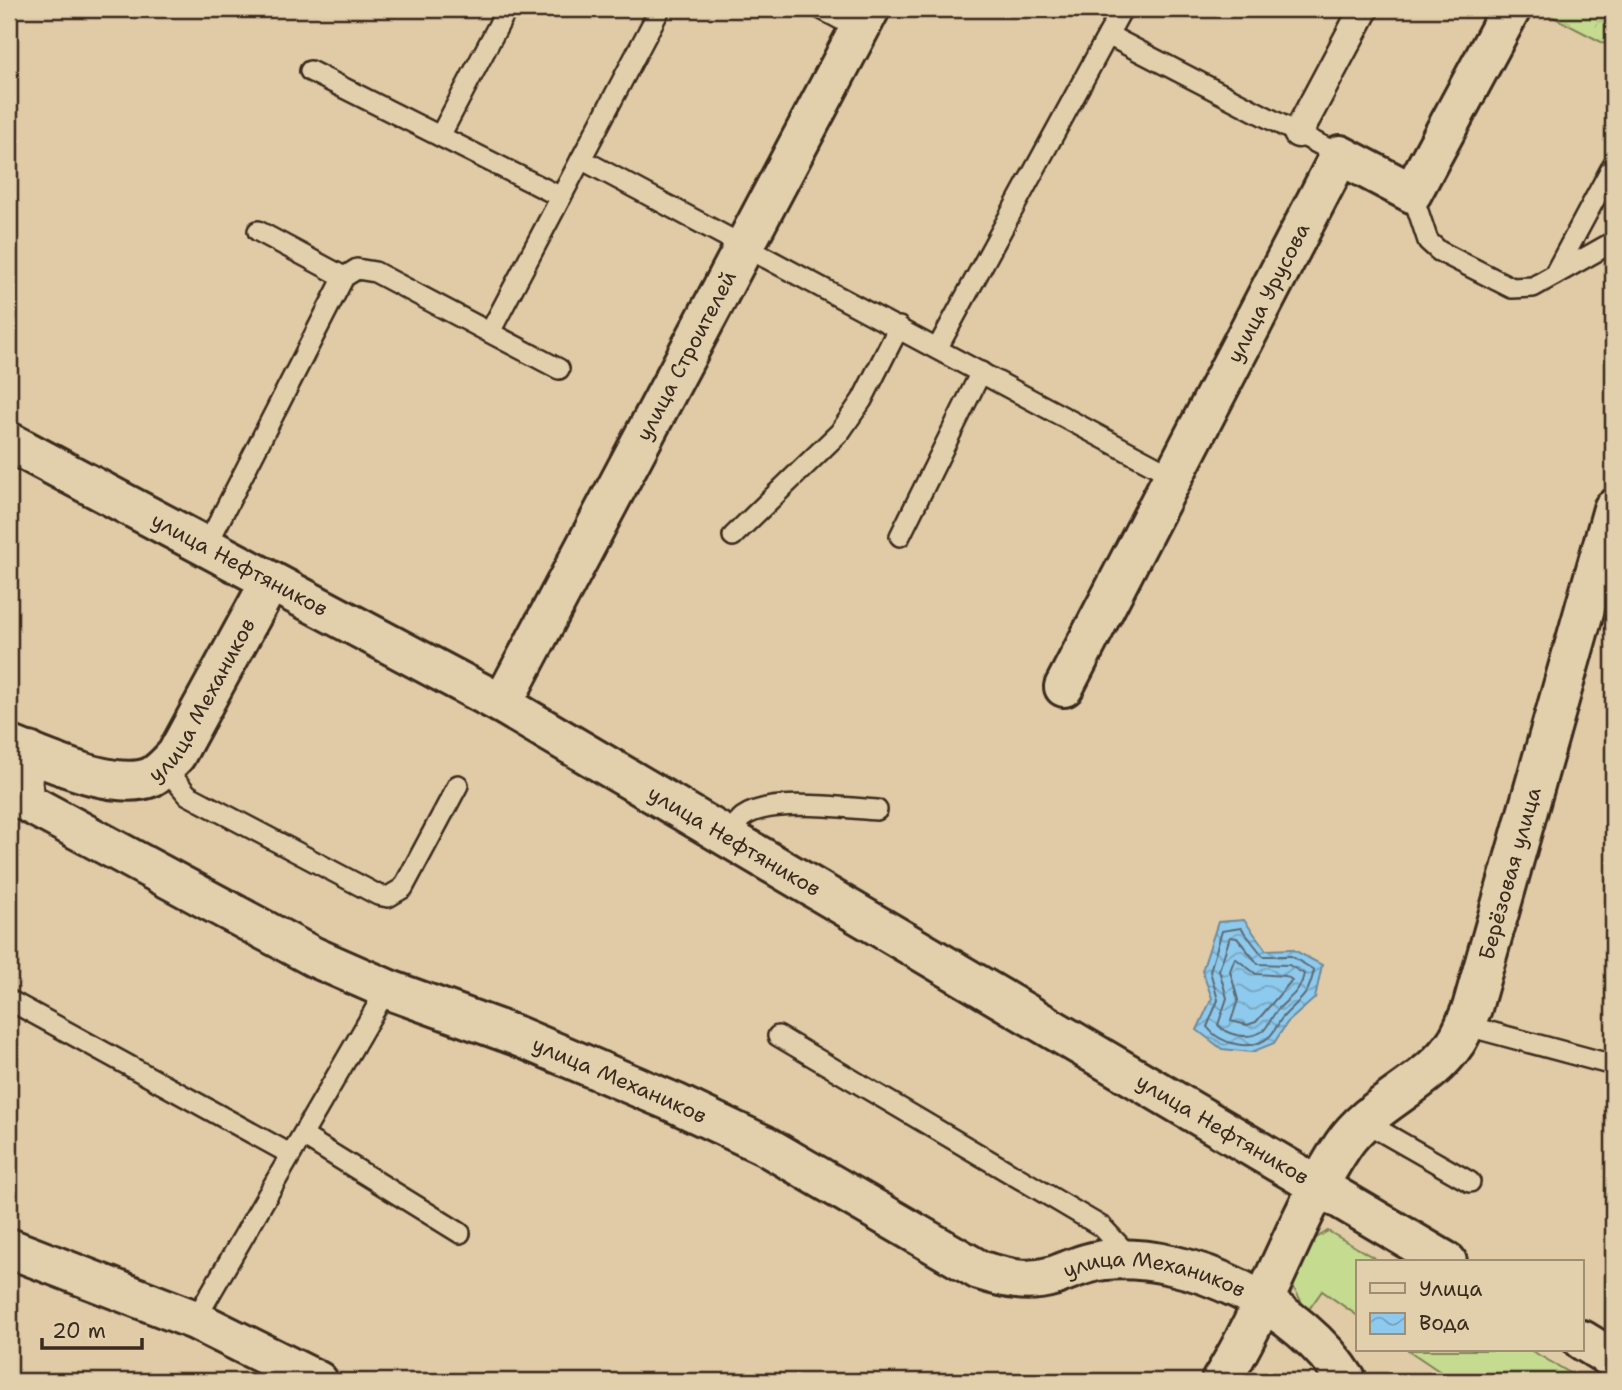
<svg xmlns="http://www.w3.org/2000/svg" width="1622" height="1390" font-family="'Shantell Sans',sans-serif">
  <defs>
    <pattern id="park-crowns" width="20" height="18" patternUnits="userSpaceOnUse" patternTransform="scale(1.75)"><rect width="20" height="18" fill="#c5db90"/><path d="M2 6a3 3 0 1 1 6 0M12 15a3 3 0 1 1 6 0" fill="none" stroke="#aabc7c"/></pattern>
    <pattern id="water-waves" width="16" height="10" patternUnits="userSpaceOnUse" patternTransform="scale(1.75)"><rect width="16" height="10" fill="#8ecaee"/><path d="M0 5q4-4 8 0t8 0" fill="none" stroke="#75a4c0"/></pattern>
  </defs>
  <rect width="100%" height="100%" fill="#e0cba6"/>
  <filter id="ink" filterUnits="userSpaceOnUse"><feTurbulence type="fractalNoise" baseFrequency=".0143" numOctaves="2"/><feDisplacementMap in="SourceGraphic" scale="14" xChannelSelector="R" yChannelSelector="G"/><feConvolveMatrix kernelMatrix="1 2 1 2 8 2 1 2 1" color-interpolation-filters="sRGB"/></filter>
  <g filter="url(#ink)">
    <g fill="#c5db90" stroke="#808257" stroke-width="2">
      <path d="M1328 1231 1381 1262H1358V1316L1322 1291 1307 1312 1289 1279 1303 1246Z"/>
      <path d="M1408 1350H1530L1584 1381H1454Z"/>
    </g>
    <path fill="url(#park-crowns)" stroke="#808257" stroke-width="2" d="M1555 9H1613V48L1549 15Z"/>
    <path fill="url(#water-waves)" stroke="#6d8a9b" stroke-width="2" d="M1244 920 1266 950 1292 949 1322 965 1315 998 1287 1023 1274 1043 1252 1052 1222 1049 1197 1030 1212 998 1202 971 1218 922Z"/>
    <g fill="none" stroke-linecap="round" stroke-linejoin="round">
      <g stroke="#5c6a71" stroke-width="2">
        <path d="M1241 928 1263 956H1291L1314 970C1308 999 1300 998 1282 1018 1278 1023 1275 1031 1270 1036 1252 1053 1220 1044 1207 1027L1218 1000 1210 971 1222 931Z"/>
        <path d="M1230 937 1237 938 1258 964 1289 965 1304 974C1300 994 1287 998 1275 1013 1271 1018 1268 1027 1263 1031 1249 1040 1228 1036 1218 1025L1227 998 1219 970Z"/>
        <path d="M1235 958 1256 974 1286 976 1292 980 1256 1022 1247 1025 1231 1021 1238 1000 1230 971Z"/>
      </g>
      <g stroke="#3b2a1e" stroke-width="24">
        <g id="service">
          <path d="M821 9 859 29"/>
          <path d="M1108 35 1340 155"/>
          <path d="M310 71 561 197"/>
          <path d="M440 136 507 9"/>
          <path d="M581 159 1174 476"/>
          <path d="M1412 193 1428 241 1439 251 1512 288 1533 287 1613 242"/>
          <path d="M258 231 344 277"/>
          <path d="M1554 275 1613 165"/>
          <path d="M490 332 660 9"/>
          <path d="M937 349 1122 9"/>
          <path d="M733 536 840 432 862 400 899 327"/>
          <path d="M900 536 981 372"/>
          <path d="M206 547 344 277 357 269 375 272 559 369"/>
          <path d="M164 767 188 795 378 895 388 897 403 888 458 785"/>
          <path d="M726 837C731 831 737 822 743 817 769 797 845 808 877 810"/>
          <path d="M9 1000 290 1154"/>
          <path d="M1464 1025 1613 1065"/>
          <path d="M778 1036 1102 1227 1131 1258"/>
          <path d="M1363 1121 1470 1182"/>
          <path d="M303 1136 460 1233"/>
          <path d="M195 1320 387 989"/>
        </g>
      </g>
      <g stroke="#3b2a1e" stroke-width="33">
        <path id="pedestrian" d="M1298 133 1364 9"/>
      </g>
      <g stroke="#3b2a1e" stroke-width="44">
        <g id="minor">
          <path id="s1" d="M1064 687 1340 155 1412 193 1511 9"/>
          <path id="s2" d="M9 745C44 758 114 792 151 777 161 772 168 763 176 755L270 582"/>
          <path id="s3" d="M29 752C24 770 18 786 28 803L314 957 387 989 517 1036 675 1103 764 1145 979 1270C1004 1278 1027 1284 1053 1276 1070 1270 1085 1262 1104 1260 1190 1252 1301 1307 1347 1381"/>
          <path d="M9 1248 195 1320 318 1381"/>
          <path id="s4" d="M1221 1381C1268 1306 1295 1217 1343 1145 1371 1103 1428 1085 1456 1042 1463 1032 1467 1019 1472 1008L1613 509"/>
        </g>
      </g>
      <g stroke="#3b2a1e" stroke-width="44">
        <g id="secondary">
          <path id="s5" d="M9 442 502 704 1447 1262"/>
          <path id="s6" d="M502 704 870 9"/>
          <path d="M1582 1340 1613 1359"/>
        </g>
      </g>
      <use href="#service" stroke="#e2d0ad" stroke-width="19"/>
      <use href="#pedestrian" stroke="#e2d0ad" stroke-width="28"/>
      <use href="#minor" stroke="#e2d0ad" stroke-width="38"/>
      <use href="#secondary" stroke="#e2d0ad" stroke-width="38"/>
    </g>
  </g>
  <g text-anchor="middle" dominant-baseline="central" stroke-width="7" stroke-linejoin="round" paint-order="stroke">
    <g font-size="21" fill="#3b2a1e" stroke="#e2d0ad">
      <text stroke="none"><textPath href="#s1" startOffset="444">улица Урусова</textPath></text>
      <text stroke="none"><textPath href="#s6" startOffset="394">улица Строителей</textPath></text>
      <text stroke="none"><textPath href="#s5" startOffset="261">улица Нефтяников</textPath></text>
      <text stroke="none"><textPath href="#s2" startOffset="242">улица Механиков</textPath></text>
      <text stroke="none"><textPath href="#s5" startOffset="828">улица Нефтяников</textPath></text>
      <text stroke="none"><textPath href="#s4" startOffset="597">Берёзовая улица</textPath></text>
      <text stroke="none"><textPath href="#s3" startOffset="707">улица Механиков</textPath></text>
      <text stroke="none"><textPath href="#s5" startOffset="1395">улица Нефтяников</textPath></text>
      <text stroke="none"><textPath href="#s3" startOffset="1295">улица Механиков</textPath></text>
    </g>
  </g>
  <rect width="1622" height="1390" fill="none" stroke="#e2d0ad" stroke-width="35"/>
  <rect x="18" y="18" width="1587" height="1355" fill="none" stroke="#3b2a1e" stroke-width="2.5" filter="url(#ink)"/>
  <rect x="1356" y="1260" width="228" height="91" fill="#e2d0ad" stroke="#9f8e74" stroke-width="2"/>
  <rect x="1370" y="1283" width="35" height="10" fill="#e2d0ad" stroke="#9f8e74" stroke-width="2"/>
  <text x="1419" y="1296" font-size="21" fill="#3b2a1e">Улица</text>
  <rect x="1370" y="1313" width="35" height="21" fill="url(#water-waves)" stroke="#9f8e74" stroke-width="2"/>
  <text x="1419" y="1330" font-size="21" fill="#3b2a1e">Вода</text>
  <path d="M42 1338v10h100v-10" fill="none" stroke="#3b2a1e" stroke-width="3.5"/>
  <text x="52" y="1338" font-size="21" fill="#3b2a1e" stroke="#e2d0ad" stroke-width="5" paint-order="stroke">20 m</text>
</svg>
